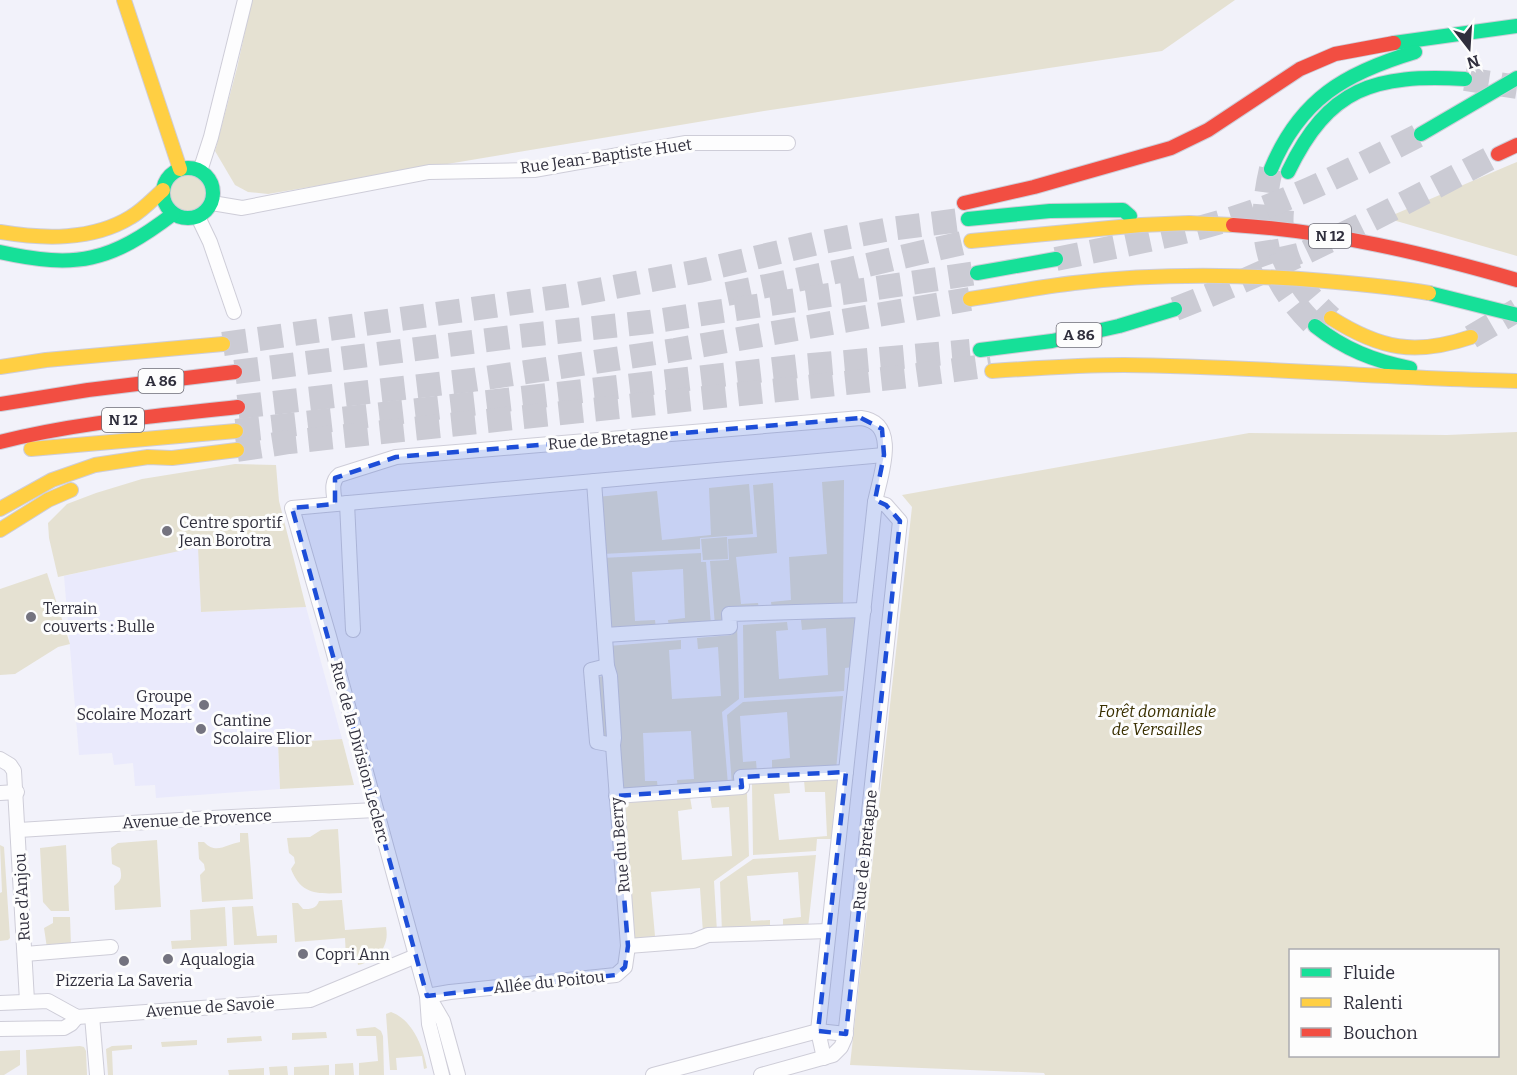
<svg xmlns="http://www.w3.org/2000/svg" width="1517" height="1075" font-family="Bitter,serif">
  <rect width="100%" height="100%" fill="#f2f2fa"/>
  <path fill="#eaeafc" d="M199 546 201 612 306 607 342 739 278 743 280 789 156 798 155 785 135 786 133 763 114 765 112 753 79 755 64 576Z"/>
  <g fill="#e5e1d2" fill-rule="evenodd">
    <path d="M252 0H1235L1162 51 764 111 268 194 248 192 235 185 215 151 237 68Z"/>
    <path d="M1517 162V256L1386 218 1512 164Z"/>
    <circle cx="189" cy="194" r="19"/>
    <path d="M1517 432V1075H1045L1044 1073 850 1065 912 507 902 495 1249 433 1447 435ZM1290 950H1498V1056H1290Z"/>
    <path d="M235 464 276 465 279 501 306 607 201 612 198 547 58 577 49 538 48 523 67 504 96 493 142 479Z"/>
    <path d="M844 480 843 606 772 609 771 602 791 600 789 557 827 554 822 482Z"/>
    <path d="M773 483 777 553 736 557 741 604 758 603 759 610 727 625 715 626 710 561 729 560 728 539 757 537 753 485Z"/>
    <path d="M749 484 753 534 700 538V549L602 554 597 497 657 491 662 540 711 535 709 488Z"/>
    <path d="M727 537 728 559 703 560 701 539Z"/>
    <path d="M701 553V562H706L711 625 669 628 668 620 685 618 683 569 632 572 635 621 655 620 656 629 608 632 602 558Z"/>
    <path d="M47 573 70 644 58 647 15 674 0 675V589Z"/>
    <path d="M857 616 853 667 845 668 844 691 744 698 743 625 787 622 788 630 776 631 779 679 828 675 826 628 802 630 801 620Z"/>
    <path d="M733 623H737L739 699 722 712 728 785 678 789 677 780 694 779 691 731 643 733 645 781H657L658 790 620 793 609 646 681 640V649L669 650 672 699 721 696 718 647 698 649 697 638 732 635Z"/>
    <path d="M606 676 611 738 600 739 595 677Z"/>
    <path d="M843 696 836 770 772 773V760L790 758 787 712 740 716 743 762 756 761 757 773 732 786 727 715 743 702Z"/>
    <path d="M342 739 354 785 280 789 278 743Z"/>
    <path d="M840 778 834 839H817L816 851 753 855 752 784 789 782 790 793 774 794 779 840 827 836 825 792H805L804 780Z"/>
    <path d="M747 793 749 856 714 881 717 932 693 938 686 935 703 933 700 888 651 892 655 936 672 935V940L631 944 620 802 690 797 692 809 678 811 682 860 732 856 729 807 712 808 710 796Z"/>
    <path d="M338 829 342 893C318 894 301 895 291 869L295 863 294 857 289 853 287 838 310 837 321 830Z"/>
    <path d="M240 833H248L253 899 202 902 200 875 205 870 204 864 199 859 198 842H204C216 855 227 844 240 842Z"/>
    <path d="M157 840 161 907 115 910 114 886C122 880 122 877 120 868L112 864 111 848 118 843Z"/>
    <path d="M0 845 4 847 10 938 8 940 0 941V893L2 892Z"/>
    <path d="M66 845 69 911H51L43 902 40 848Z"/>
    <path d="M816 855 808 928 783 929V919L801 917 798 872 747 876 751 921 770 920V930L722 932 720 882 753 859Z"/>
    <path d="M342 900 345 930 386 927C390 947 377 961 358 965L357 959 346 958 345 938 295 942 292 903H298L303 909C311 909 316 909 319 901Z"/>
    <path d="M253 906 257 936 277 935V943L234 945 232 907Z"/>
    <path d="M225 907 227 946 172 949 171 941 191 940 190 910Z"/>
    <path d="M53 917H70L71 946 47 948 44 928 53 923Z"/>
    <path d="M391 1012C413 1020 423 1047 427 1068L424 1069 422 1056 396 1058 397 1070H390L386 1014Z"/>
    <path d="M375 1027 381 1031 383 1036 384 1075H359V1063L378 1061 376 1036H357L356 1029Z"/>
    <path d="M326 1032 327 1038 292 1040V1033Z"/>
    <path d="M261 1036 262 1041 227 1043V1038Z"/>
    <path d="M197 1040V1045L162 1047 161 1042Z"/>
    <path d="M132 1045V1049L112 1051 113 1075H108L106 1049 112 1046Z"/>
    <path d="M80 1046 84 1047 86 1051 87 1075H27L26 1050Z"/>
    <path d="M20 1050V1065L4 1075H0V1051Z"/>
    <path d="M353 1063 354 1075H335V1064Z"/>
    <path d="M329 1065V1075H294V1067Z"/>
    <path d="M287 1066 288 1075H270L269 1067Z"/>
    <path d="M264 1068V1075H229L228 1070Z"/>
  </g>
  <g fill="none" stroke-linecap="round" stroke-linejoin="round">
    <g stroke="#cbcbd4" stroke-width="24" stroke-dasharray="24 12" stroke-linecap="butt">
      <path d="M1465 79 1517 87"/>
      <path d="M1271 169C1256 234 1266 278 1315 326"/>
      <path d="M1282 210C1278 255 1299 289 1331 318"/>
      <path d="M1056 259C1133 243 1212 230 1286 199 1332 180 1376 157 1421 134"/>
      <path d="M727 294 850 269 971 241"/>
      <path d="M1175 309C1286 266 1392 210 1498 154"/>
      <path d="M1471 337 1517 310"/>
      <path d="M223 344 572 295 699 271 818 243 890 229 968 219"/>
      <path d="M235 372 519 336 649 322 977 273"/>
      <path d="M238 407 472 380 675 350 970 299"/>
      <path d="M236 431 800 366 970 351"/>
      <path d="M237 450 289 442 911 376 991 365"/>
    </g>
    <g stroke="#cecdd8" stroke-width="16">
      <g id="street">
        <path d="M200 171 211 137 245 0"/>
        <path d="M212 203 242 208 429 172 534 170 686 143H788"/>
        <path d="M198 217 210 242 234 312"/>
        <path d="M347 503 353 630"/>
        <path d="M335 504C334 494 330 482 339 475L396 457 861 418C901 423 880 476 875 502L818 1031 653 1075"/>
        <path d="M605 635 730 627 729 614 864 610"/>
        <path d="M607 666 591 670 597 742 613 745"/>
        <path d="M0 759 10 765 14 771 27 1001"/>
        <path d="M0 793 17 792"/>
        <path d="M616 796 742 787 741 777 846 772"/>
        <path d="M19 830 212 818 376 810"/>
        <path d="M628 946 693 941 708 935 828 931"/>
        <path d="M25 954 111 947"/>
        <path d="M427 996 450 992 616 975 625 967 628 946 613 745 614 738 610 676 607 666 594 481"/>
        <path d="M429 997 443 1021 458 1075"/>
        <path d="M0 1003 48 1001 77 1017 310 1000 416 956"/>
        <path d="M92 1016 97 1075"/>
        <path d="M0 1029 64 1028 71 1024 77 1017"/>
        <path d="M824 1058 818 1031 846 1034"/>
        <path d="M442 1075 429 1024 427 996 329 636 292 508 884 455"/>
        <path d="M761 1075 833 1055 841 1047 845 1038 900 521 886 505 875 502"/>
      </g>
    </g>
    <g stroke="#cecdd8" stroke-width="16">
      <g id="fast">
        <path d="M1394 43 1517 26"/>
        <path d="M1421 134 1517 78"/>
        <circle cx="188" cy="193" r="25"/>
        <path d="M1271 169C1300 99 1345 73 1415 52"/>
        <path d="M1288 172C1329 87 1374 74 1465 79"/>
        <path d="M968 219 1050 211 1123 210 1130 216"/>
        <path d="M0 252C77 269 110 262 173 214"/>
        <path d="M977 273 1056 259"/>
        <path d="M1429 293 1517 315"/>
        <path d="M1315 326C1344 349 1374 361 1410 368"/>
        <path d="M980 350 1052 341 1119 326 1175 309"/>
      </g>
    </g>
    <g stroke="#cecdd8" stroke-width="16">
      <g id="slow">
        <path d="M124 0 180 169"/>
        <path d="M0 232C43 239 92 241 131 217 143 210 153 199 163 190"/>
        <path d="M971 241 1141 225 1189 223 1233 225"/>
        <path d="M970 299C1005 294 1039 287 1074 283 1157 273 1241 274 1325 281 1360 284 1395 287 1429 293"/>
        <path d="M1331 318C1380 349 1415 356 1471 337"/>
        <path d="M0 367 46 360 223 344"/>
        <path d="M992 371C1036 368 1080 365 1124 365 1255 366 1386 379 1517 381"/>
        <path d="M31 449 236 431"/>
        <path d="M0 509 52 480 95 465 148 457 172 458 237 450"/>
        <path d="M0 530 48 500 71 490"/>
      </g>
    </g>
    <g stroke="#cecdd8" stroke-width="16">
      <g id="jam">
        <path d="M1498 154 1517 145"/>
        <path d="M964 203 1034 187 1171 148 1208 130 1300 69 1335 54 1394 43"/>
        <path d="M1233 225C1330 231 1424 253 1517 280"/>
        <path d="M0 404 88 390 235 372"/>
        <path d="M0 442C78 422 159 416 238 407"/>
      </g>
    </g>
    <use href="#street" stroke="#fdfdfe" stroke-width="14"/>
    <use href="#fast" stroke="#16e098" stroke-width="14"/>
    <use href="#slow" stroke="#ffcf43" stroke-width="14"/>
    <use href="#jam" stroke="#f24e42" stroke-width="14"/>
  </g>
  <path fill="#1d4ed8" fill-opacity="0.2" stroke="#1d4ed8" stroke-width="4.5" stroke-dasharray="12 8" stroke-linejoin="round" d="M861 418 882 429 884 455 875 500 886 505 900 521 846 1034 818 1031 846 772 741 777 742 787 616 796 628 946 625 967 616 975 427 996 292 508 335 504V478L396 457Z"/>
  <g fill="#74737f" stroke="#fdfdfd" stroke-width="2">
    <circle cx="167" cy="531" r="6"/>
    <circle cx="31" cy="617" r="6"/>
    <circle cx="204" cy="705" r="6"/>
    <circle cx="201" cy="729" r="6"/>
    <circle cx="303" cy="954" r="6"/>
    <circle cx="168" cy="959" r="6"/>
    <circle cx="124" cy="961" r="6"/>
  </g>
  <g text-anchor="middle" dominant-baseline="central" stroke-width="6" stroke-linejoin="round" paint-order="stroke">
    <g fill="#fdfdfd" stroke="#6e6d77" stroke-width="1.5">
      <rect x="1309" y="224" width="42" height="24" rx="4.5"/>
      <rect x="1056.5" y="323" width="45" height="24" rx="4.5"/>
      <rect x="138.5" y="369" width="45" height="24" rx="4.5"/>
      <rect x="102" y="408" width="42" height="24" rx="4.5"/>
    </g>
    <g font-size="15" font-weight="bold" fill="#302f3d">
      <text x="1330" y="236">N 12</text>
      <text x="1079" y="335">A 86</text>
      <text x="161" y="381">A 86</text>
      <text x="123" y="420">N 12</text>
    </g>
    <g font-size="16" fill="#302f3d" stroke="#fdfdfd">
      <text transform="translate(606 156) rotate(-8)">Rue Jean-Baptiste Huet</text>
      <text transform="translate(608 439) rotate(-5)">Rue de Bretagne</text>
      <text transform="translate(360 752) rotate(75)">Rue de la Division Leclerc</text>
      <text transform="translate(197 819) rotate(-3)">Avenue de Provence</text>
      <text transform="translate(620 845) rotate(-95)">Rue du Berry</text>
      <text transform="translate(865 850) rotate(-84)">Rue de Bretagne</text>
      <text transform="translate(22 897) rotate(-93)">Rue d'Anjou</text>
      <text transform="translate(549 982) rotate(-6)">Allée du Poitou</text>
      <text transform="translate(210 1007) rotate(-4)">Avenue de Savoie</text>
    </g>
    <g font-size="16" fill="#302f3d" stroke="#fdfdfd" text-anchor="start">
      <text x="179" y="522">Centre sportif<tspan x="179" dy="18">Jean Borotra</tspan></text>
      <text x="43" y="608">Terrain<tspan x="43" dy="18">couverts : Bulle</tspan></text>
      <text x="192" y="696" text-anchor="end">Groupe<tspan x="192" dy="18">Scolaire Mozart</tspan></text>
      <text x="213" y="720">Cantine<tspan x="213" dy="18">Scolaire Elior</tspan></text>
      <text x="315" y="954">Copri Ann</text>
      <text x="180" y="959">Aqualogia</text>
      <text x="124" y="980" text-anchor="middle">Pizzeria La Saveria</text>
    </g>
    <g font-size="16" font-style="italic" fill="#392f00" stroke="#fdfdfd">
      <text x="1157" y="711">Forêt domaniale<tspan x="1157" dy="18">de Versailles</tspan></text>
    </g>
  </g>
  <rect x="1289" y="949" width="210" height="108" fill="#fdfdfd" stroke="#ababb0" stroke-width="1.5"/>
  <rect x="1301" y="968" width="30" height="9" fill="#16e098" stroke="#ababb0" stroke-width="1.5"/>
  <text x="1343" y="979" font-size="18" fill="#302f3d">Fluide</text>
  <rect x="1301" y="998" width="30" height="9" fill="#ffcf43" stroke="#ababb0" stroke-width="1.5"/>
  <text x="1343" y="1009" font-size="18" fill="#302f3d">Ralenti</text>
  <rect x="1301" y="1028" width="30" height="9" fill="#f24e42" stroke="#ababb0" stroke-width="1.5"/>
  <text x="1343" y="1039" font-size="18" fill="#302f3d">Bouchon</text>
  <g transform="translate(1469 48) rotate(163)" stroke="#fdfdfd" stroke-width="4.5" paint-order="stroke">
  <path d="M0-4.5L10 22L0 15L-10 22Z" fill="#302f3d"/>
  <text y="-9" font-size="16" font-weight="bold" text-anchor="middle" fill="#302f3d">N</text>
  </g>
</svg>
